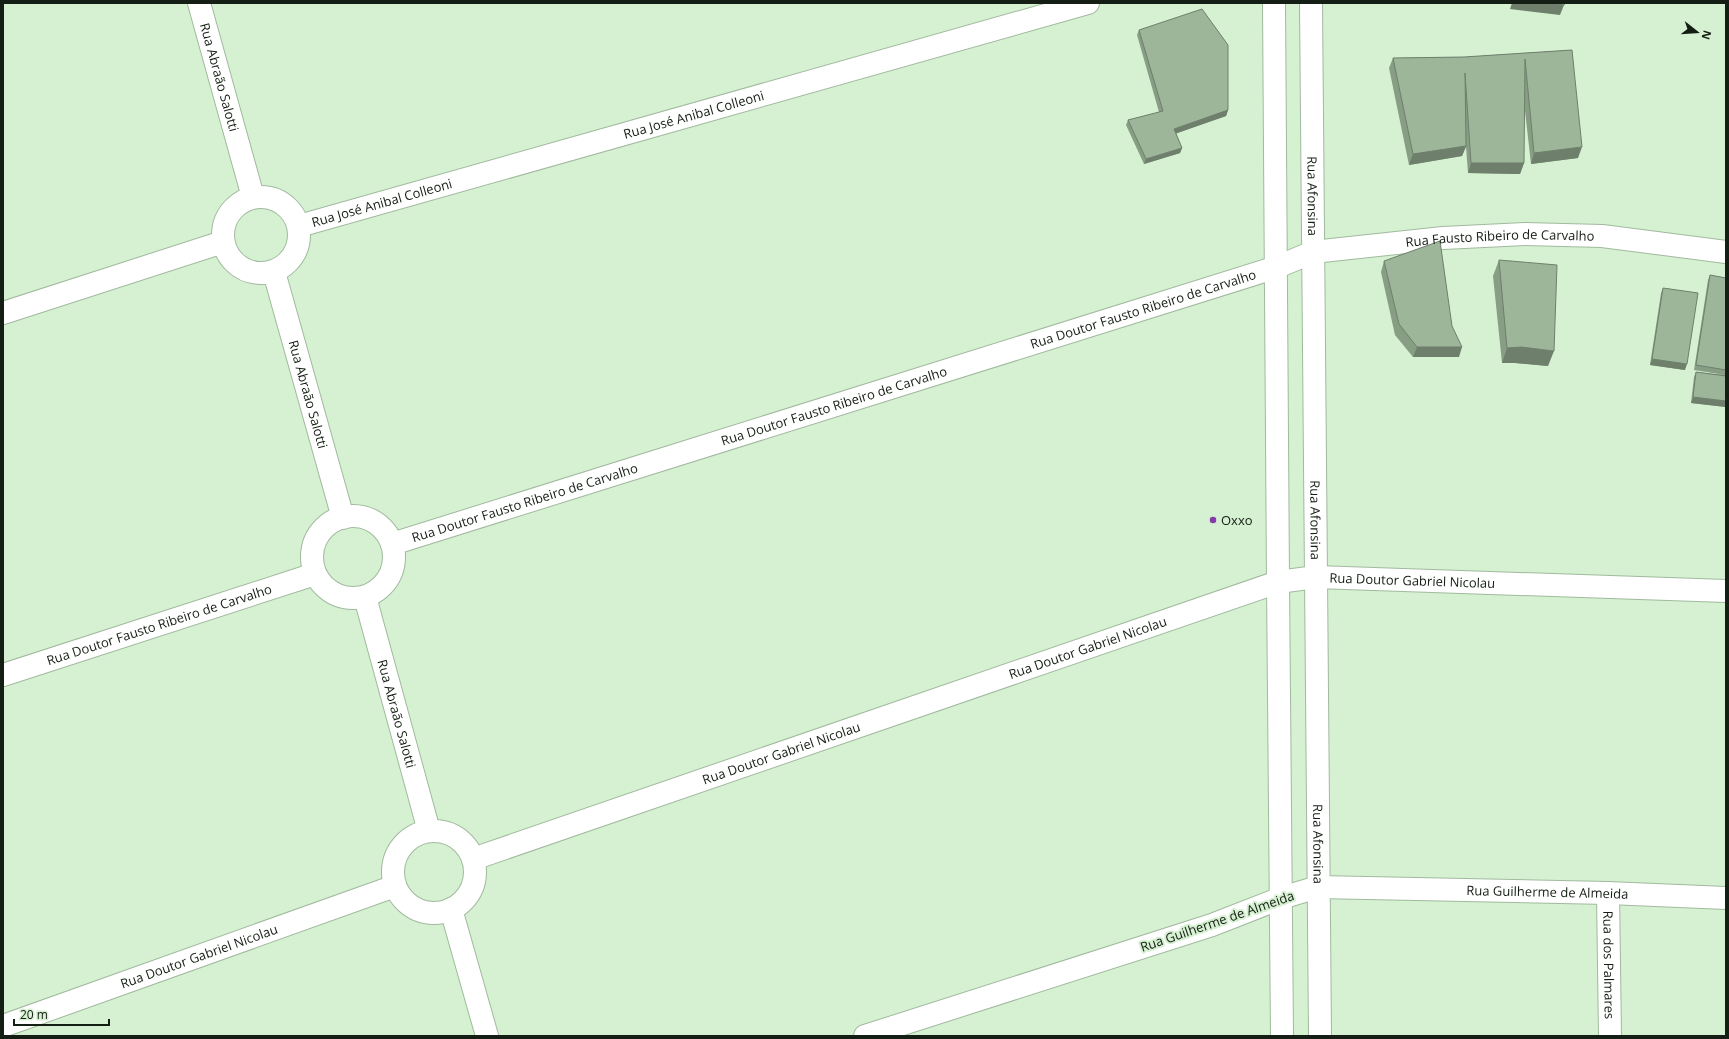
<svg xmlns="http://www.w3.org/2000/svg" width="1729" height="1039" font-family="'Open Sans',sans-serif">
  <rect width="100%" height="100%" fill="#d6f0d2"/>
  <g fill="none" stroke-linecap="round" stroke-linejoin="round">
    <g stroke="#a1ba9e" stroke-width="24">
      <g id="street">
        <path id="s1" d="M199 3 253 197"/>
        <circle cx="261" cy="235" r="38"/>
        <path id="s2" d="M299 226 1088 3"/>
        <path id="s3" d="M274 272 343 518"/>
        <path d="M3 313 223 242"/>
        <circle cx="353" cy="557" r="41"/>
        <path id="s4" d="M392 544 1277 267 1313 252 1443 238 1525 234 1602 236 1726 252"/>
        <path id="s5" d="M365 597 429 831"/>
        <path id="s6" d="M3 675 315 574"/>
        <circle cx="434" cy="872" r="41"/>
        <path id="s7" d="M473 859 1278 582 1316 577 1726 591"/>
        <path id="s8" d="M1608 893 1610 1036"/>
        <path id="s9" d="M1281 898 1318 887 1608 893 1726 898"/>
        <path d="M451 909 487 1036"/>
        <path id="s10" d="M3 1026 395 886"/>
      </g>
    </g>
    <g stroke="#a1ba9e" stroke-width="24">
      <g id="primary">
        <path d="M1274 3 1278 582 1282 1036"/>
        <path id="s11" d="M1311 3 1320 1036"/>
        <path d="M865 1036 1212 925 1281 898"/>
      </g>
    </g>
    <use href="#street" stroke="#fff" stroke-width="22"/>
    <use href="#primary" stroke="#fff" stroke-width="22"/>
  </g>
  <g fill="#879d84">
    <path d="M1139 30 1228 110 1226 116 1176 133 1182 148 1180 153 1144 164 1126 125 1128 120 1159 112 1137 35Z"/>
    <path d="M1572 50 1578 158 1531 164 1524 102V163L1520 174 1468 173 1466 147 1462 156 1409 165 1389 68 1393 58 1464 57Z"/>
    <path d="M1499 260 1548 366 1515 363H1502L1493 276Z"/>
    <path d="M1384 261 1452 326 1459 357H1413L1395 335 1381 272Z"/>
    <path d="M1710 275 1726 278V407L1691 403 1694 377 1696 372 1725 375 1694 370 1708 280Z"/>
    <path d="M1663 288 1685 370 1650 365 1661 293Z"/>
  </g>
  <g fill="#6e7f6c">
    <path d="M1512 3H1551L1564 5 1560 15 1510 9Z"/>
    <path d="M1228 110 1226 116 1172 135 1174 129Z"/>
    <path d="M1466 146 1462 156 1409 165 1413 154Z"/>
    <path d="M1582 147 1578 158 1531 164 1534 153Z"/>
    <path d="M1182 148 1180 153 1144 164 1146 159Z"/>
    <path d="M1471 163H1524L1520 174 1468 173Z"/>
    <path d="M1417 347H1462L1459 357H1413Z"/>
    <path d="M1521 347 1554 351 1548 366 1515 363H1502L1507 348Z"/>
    <path d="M1652 359 1687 364 1685 370 1650 365Z"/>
    <path d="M1693 397 1726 401V407L1691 403Z"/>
  </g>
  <g fill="#9db69a" stroke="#6e7f6c">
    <path d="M1551 3H1565L1564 5Z"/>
    <path d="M1202 9 1228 45V110L1174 129 1182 148 1146 159 1128 120 1163 111 1139 30Z"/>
    <path d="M1572 50 1582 147 1534 153 1525 59 1524 163H1471L1465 73 1466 146 1413 154 1393 58 1464 57Z"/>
    <path d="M1440 241 1452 326 1462 347H1417L1399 324 1384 261Z"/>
    <path d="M1499 260 1557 265 1554 351 1521 347 1507 348Z"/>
    <path d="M1710 275 1726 278V370L1696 365Z"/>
    <path d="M1663 288 1698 293 1687 364 1652 359Z"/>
    <path d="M1696 372 1726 376V401L1693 397Z"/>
  </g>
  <circle fill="#843aac" stroke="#d6f0d2" stroke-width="1.5" cx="1213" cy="520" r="4"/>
  <g text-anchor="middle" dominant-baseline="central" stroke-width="4" stroke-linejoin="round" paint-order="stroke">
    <g font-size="13" fill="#151e14" stroke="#d6f0d2">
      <text stroke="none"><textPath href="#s1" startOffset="77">Rua Abraão Salotti</textPath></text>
      <text stroke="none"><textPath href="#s2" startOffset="410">Rua José Anibal Colleoni</textPath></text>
      <text stroke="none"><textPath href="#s11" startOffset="193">Rua Afonsina</textPath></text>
      <text stroke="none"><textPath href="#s2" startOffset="86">Rua José Anibal Colleoni</textPath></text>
      <text stroke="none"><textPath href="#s4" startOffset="1154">Rua Fausto Ribeiro de Carvalho</textPath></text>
      <text stroke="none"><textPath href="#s4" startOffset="787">Rua Doutor Fausto Ribeiro de Carvalho</textPath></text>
      <text stroke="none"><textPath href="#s3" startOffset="127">Rua Abraão Salotti</textPath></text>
      <text stroke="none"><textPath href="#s4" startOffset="463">Rua Doutor Fausto Ribeiro de Carvalho</textPath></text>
      <text stroke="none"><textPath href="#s4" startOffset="139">Rua Doutor Fausto Ribeiro de Carvalho</textPath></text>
      <text stroke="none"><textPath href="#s11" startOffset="517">Rua Afonsina</textPath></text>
      <text stroke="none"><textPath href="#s7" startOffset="986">Rua Doutor Gabriel Nicolau</textPath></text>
      <text stroke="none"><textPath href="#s6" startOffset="164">Rua Doutor Fausto Ribeiro de Carvalho</textPath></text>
      <text stroke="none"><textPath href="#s7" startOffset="650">Rua Doutor Gabriel Nicolau</textPath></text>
      <text stroke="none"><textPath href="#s5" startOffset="121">Rua Abraão Salotti</textPath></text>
      <text stroke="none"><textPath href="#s7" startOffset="326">Rua Doutor Gabriel Nicolau</textPath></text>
      <text stroke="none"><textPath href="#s11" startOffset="841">Rua Afonsina</textPath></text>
      <text stroke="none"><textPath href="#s9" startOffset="268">Rua Guilherme de Almeida</textPath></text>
      <text transform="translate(1217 921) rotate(-19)">Rua Guilherme de Almeida</text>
      <text stroke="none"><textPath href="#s10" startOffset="208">Rua Doutor Gabriel Nicolau</textPath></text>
      <text stroke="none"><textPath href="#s8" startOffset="72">Rua dos Palmares</textPath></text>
    </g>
    <g font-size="13" fill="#151e14" stroke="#d6f0d2" text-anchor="start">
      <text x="1221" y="520">Oxxo</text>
    </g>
  </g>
  <rect width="1729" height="1039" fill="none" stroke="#151e14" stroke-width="8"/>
  <g transform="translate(1697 32) rotate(107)" stroke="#d6f0d2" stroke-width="3" paint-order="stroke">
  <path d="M0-3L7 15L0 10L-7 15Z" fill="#151e14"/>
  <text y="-6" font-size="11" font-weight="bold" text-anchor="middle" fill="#151e14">N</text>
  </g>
  <path d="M14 1019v6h95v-6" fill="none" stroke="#151e14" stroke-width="2"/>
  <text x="20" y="1019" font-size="12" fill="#151e14" stroke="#d6f0d2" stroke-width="3" paint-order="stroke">20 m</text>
</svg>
